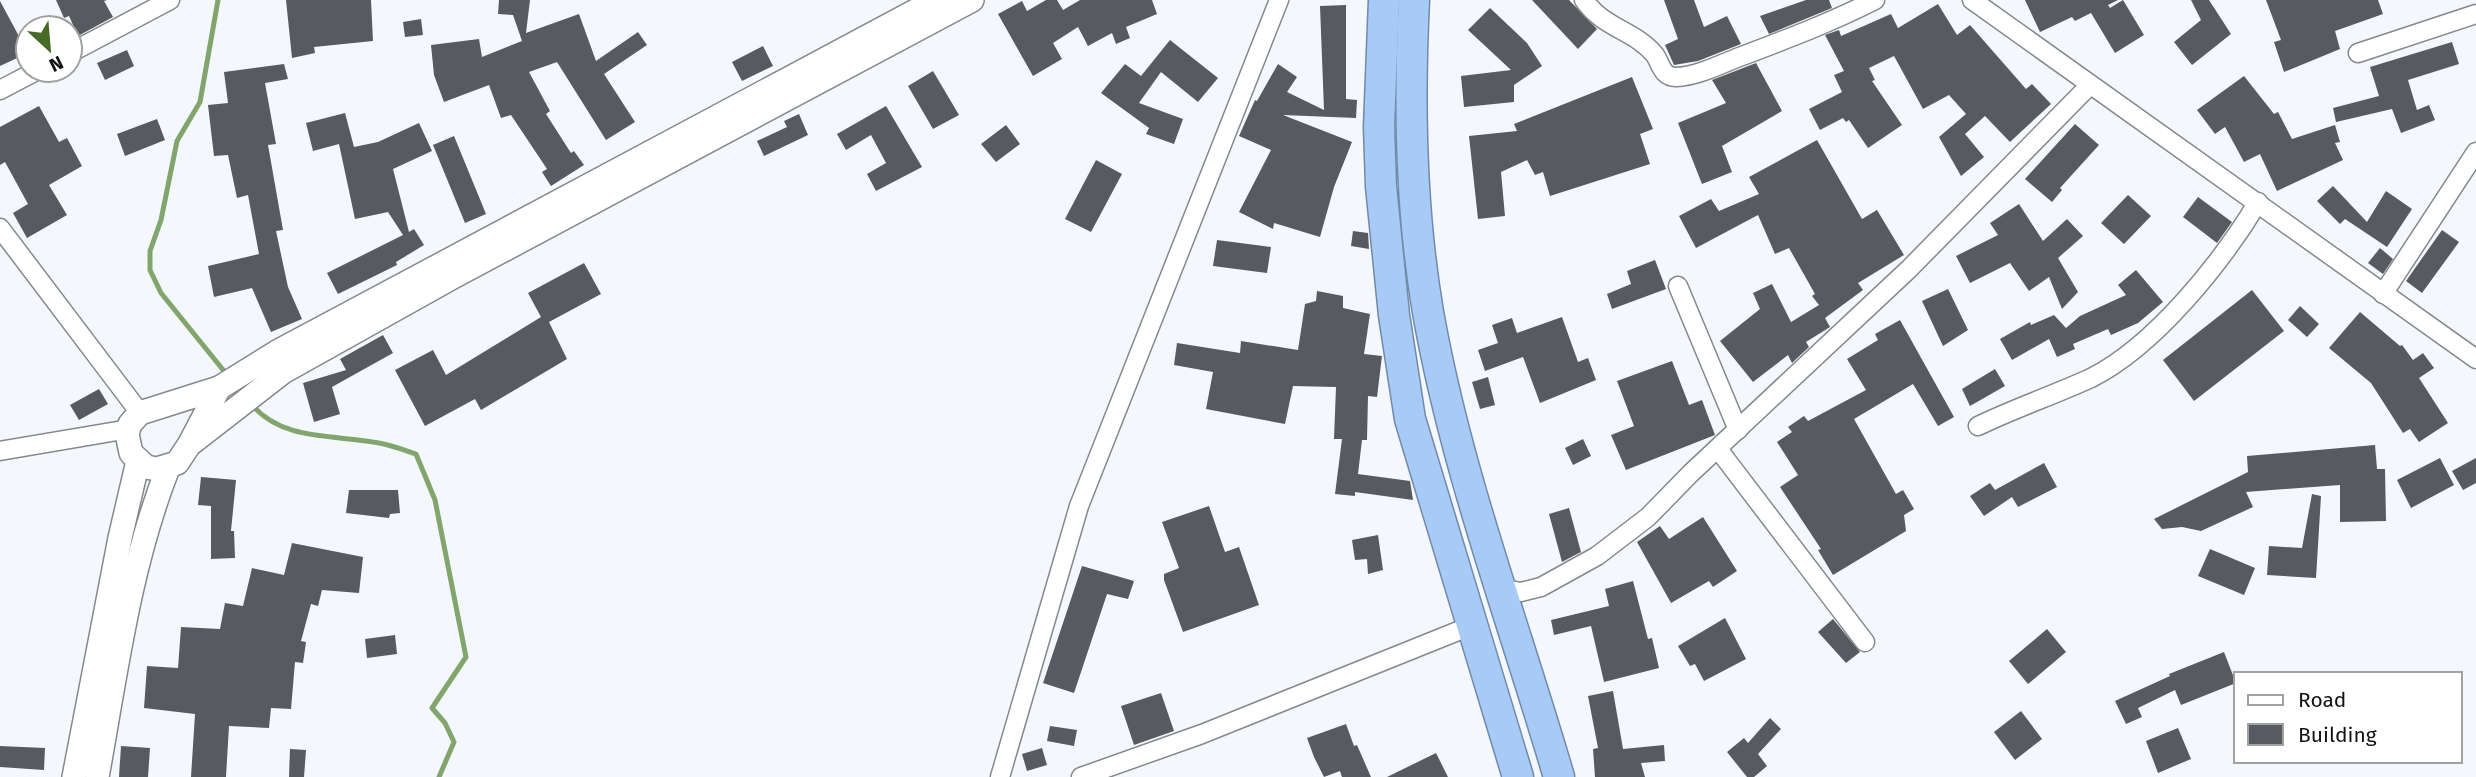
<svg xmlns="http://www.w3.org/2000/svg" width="2476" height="777" font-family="'Fira Sans',sans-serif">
  <rect width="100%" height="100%" fill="#f4f8fc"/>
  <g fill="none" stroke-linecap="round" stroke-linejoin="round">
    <g stroke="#82a56e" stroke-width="5">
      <path d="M218 0 200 102 177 141 161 220 150 251V270L161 293 228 376"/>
      <path d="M252 405C284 442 335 434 379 443 391 445 404 450 416 454L435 500 466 657 432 708 445 723 454 742 439 777"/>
    </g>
  </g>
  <g fill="#575a5e">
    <path d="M56 0H107L104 1 113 17 78 36 69 16 64 18Z"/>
    <path d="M286 0H371L373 41 314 47 315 53 292 58Z"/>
    <path d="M499 0H530L526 33 579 14 596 61 638 32 647 45 604 74 635 122 606 140 557 62 529 72 550 111 546 114 571 153 574 151 584 165 551 186 542 172 547 169 511 115 501 118 489 85 444 102 434 75 431 45 479 39 482 57 522 41 513 15 498 14Z"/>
    <path d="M1046 0H1057L1063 10 1080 0H1152L1157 14 1126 27 1130 38 1116 44 1112 33 1088 46 1078 27 1053 43 1062 59 1033 76 998 14 1022 1 1027 11Z"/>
    <path d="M1532 0H1569L1597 29 1578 49Z"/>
    <path d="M1664 0H1694L1704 27 1727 16 1741 44 1698 61 1674 65 1665 45 1678 39Z"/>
    <path d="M1806 0H1829L1832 8 1769 34 1760 16Z"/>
    <path d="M2025 0H2118L2108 5 2110 8 2123 0 2144 35 2115 53 2091 13 2075 21 2072 17 2040 32Z"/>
    <path d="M2191 0H2209L2231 34 2192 65 2174 42 2201 20Z"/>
    <path d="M2266 0H2378L2383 14 2335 31 2340 49 2284 72 2274 42 2281 40Z"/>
    <path d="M0 1 28 53 0 66Z"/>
    <path d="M1938 4 1957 35 1970 25 2026 89 2032 84 2051 104 2010 142 1985 116 1965 134 1984 157 1961 176 1939 137 1966 114 1949 95 1923 109 1894 56 1869 68 1875 80 1872 81 1902 125 1868 148 1849 120 1846 122 1843 118 1820 130 1809 109 1842 92 1834 75 1844 71 1825 35 1839 30 1841 36 1891 14 1898 28Z"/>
    <path d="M1346 5V99L1357 100 1356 118 1283 115 1352 142 1334 187 1320 237 1274 223 1273 229 1239 212 1271 150 1239 136 1255 100 1257 101 1278 64 1297 77 1287 92 1324 110 1320 6Z"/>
    <path d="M1490 8 1527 43 1542 66 1514 85V102L1464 107 1461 76 1511 70 1468 30Z"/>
    <path d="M421 19 423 35 405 37 403 22Z"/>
    <path d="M1170 40 1218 78 1198 102 1161 72 1139 103 1183 119 1174 144 1146 134 1149 128 1101 93 1125 64 1141 76Z"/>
    <path d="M2452 42 2459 64 2408 80 2417 110 2429 105 2435 120 2401 133 2392 109 2336 122 2333 108 2379 96 2370 67Z"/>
    <path d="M763 46 773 66 742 81 732 62Z"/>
    <path d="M127 50 134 66 105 80 97 63Z"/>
    <path d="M1756 63 1782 111 1722 146 1732 172 1702 184 1678 123 1726 103 1712 80Z"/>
    <path d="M284 64 288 79 265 83 276 144 268 145 283 230 276 231 288 287 302 319 271 332 252 288 214 297 208 266 259 254 248 195 237 198 228 155 214 156 208 105 228 103 224 72Z"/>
    <path d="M933 71 959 115 933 129 908 86Z"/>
    <path d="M2244 76 2274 114 2278 112 2292 139 2335 125 2340 142 2335 143 2343 160 2277 191 2260 154 2244 162 2225 127 2215 134 2197 110Z"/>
    <path d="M1632 77 1653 129 1640 134 1650 164 1550 196 1543 172 1535 175 1527 160 1501 172 1505 216 1478 219 1469 136 1517 131 1514 124Z"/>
    <path d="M39 106 59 142 67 138 82 166 49 185 67 215 27 238 13 213 28 204 5 162 0 165V127Z"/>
    <path d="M886 106 922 167 876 191 867 174 886 163 871 135 846 150 837 134Z"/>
    <path d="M345 113 354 147 378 142 419 123 432 151 393 169 409 232 414 229 424 245 396 262 397 265 338 294 327 273 403 235 388 212 355 219 339 144 313 151 306 123Z"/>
    <path d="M799 114 808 135 764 156 757 141 787 127 784 121Z"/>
    <path d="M157 119 165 140 125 156 117 134Z"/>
    <path d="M2075 124 2099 145 2060 188 2062 190 2052 202 2025 179Z"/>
    <path d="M1006 125 1020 144 996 162 981 144Z"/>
    <path d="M454 136 486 214 465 223 433 145Z"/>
    <path d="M1817 140 1862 219 1877 210 1904 255 1858 283 1863 290 1825 318 1830 327 1806 342 1809 347 1792 363 1788 355 1753 382 1720 341 1760 309 1753 293 1772 284 1791 322 1819 305 1812 296 1815 294 1789 248 1775 254 1758 215 1696 248 1679 216 1711 199 1719 211 1759 194 1749 177Z"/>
    <path d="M1096 160 1122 174 1091 232 1065 219Z"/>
    <path d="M2333 186 2367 222 2386 191 2412 209 2387 247 2345 219 2340 224 2317 201Z"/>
    <path d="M2128 195 2151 216 2124 244 2101 223Z"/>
    <path d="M2198 197 2232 222 2217 243 2183 217Z"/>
    <path d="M2019 204 2043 241 2067 219 2083 236 2058 258 2078 292 2062 309 2049 277 2029 291 2010 263 1970 283 1956 256 1998 235 1990 223Z"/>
    <path d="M2442 230 2459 242 2422 293 2406 281Z"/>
    <path d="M1353 231 1368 233 1369 249 1351 246Z"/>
    <path d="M1217 240 1271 247 1267 273 1213 266Z"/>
    <path d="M2380 248 2393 259 2383 274 2368 263Z"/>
    <path d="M1655 260 1666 289 1612 309 1607 294 1631 284 1627 271Z"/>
    <path d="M584 263 601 294 549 322 567 359 481 410 475 399 425 426 395 370 433 350 446 375 541 317 528 293Z"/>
    <path d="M2136 270 2163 302 2138 323 2111 335 2108 329 2073 344 2075 349 2057 357 2049 339 2012 360 2000 339 2030 322 2031 325 2054 315 2066 328 2080 316 2126 295 2118 285Z"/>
    <path d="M1948 289 1968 330 1943 346 1922 301Z"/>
    <path d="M2252 290 2284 331 2194 401 2163 360Z"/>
    <path d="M1317 291 1343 296V308L1370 314 1364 354 1382 356 1377 397 1368 396 1367 440H1362L1358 474 1410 481 1413 500 1355 492V496L1335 494 1342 439H1334L1336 387 1293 386 1285 424 1206 409 1213 372 1174 365 1177 343 1240 353 1241 341 1298 350 1305 304 1316 301Z"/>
    <path d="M2300 306 2319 324 2307 337 2288 320Z"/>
    <path d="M2360 312 2400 346 2402 345 2413 360 2423 353 2434 368 2419 378 2448 423 2419 442 2410 429 2403 433 2371 383 2329 348Z"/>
    <path d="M1562 317 1578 362 1588 358 1596 380 1540 403 1523 357 1485 371 1478 350 1498 343 1492 325 1512 318 1517 333Z"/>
    <path d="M1900 320 1954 417 1938 426 1913 384 1854 419 1896 494 1903 490 1914 509 1904 515 1906 531 1833 575 1818 550 1821 549 1780 487 1798 475 1777 442 1792 432 1788 427 1804 416 1808 421 1866 390 1847 359 1878 340 1875 334Z"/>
    <path d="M383 335 393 353 332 387 340 414 314 422 303 383 346 370 340 359Z"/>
    <path d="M1672 361 1689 405 1702 400 1715 435 1626 470 1611 435 1634 426 1617 381Z"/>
    <path d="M1995 369 2005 386 1970 406 1962 389Z"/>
    <path d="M1488 377 1495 405 1480 409 1472 382Z"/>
    <path d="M99 389 108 404 79 420 70 405Z"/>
    <path d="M1583 439 1591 456 1573 465 1565 448Z"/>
    <path d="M2375 445 2377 469H2385L2386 521 2340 522V485L2246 492 2253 507 2201 531 2182 527 2162 529 2154 519 2248 472 2247 456Z"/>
    <path d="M2440 458 2454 485 2411 508 2397 480Z"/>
    <path d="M2476 458V483L2463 490 2452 471Z"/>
    <path d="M2044 463 2057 487 2018 507 2012 497 1984 516 1970 496 1990 483 1995 490Z"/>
    <path d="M201 477 236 480 231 531H234L235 558 211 559V506L198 505Z"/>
    <path d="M349 490H398L400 513 390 514 389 518 346 513Z"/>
    <path d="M2312 494 2321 496 2316 578 2267 575 2269 546 2302 548Z"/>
    <path d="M1209 506 1225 552 1239 547 1259 605 1183 632 1164 580V574L1179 568 1162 522Z"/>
    <path d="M1569 508 1581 552 1562 562 1549 514Z"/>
    <path d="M1703 517 1737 571 1713 587 1709 581 1671 603 1637 542 1660 526 1669 539Z"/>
    <path d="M1378 535 1383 570 1368 574 1367 559 1355 560 1352 540Z"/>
    <path d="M292 543 363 557 359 593 322 590 318 606 311 604 301 641 306 642 303 663 295 662 291 709 271 708 269 728 229 726 226 777H191L195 714 144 708 147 666 178 668 181 627 220 629 225 603 243 606 252 568 284 575Z"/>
    <path d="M2210 549 2255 568 2244 595 2198 576Z"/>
    <path d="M1082 566 1134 581 1128 599 1107 594 1074 693 1043 683Z"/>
    <path d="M1633 581 1648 639 1652 638 1659 668 1604 682 1591 626 1554 635 1551 620 1609 606 1605 589Z"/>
    <path d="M1725 618 1746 659 1704 681 1695 664 1690 666 1678 646Z"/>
    <path d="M1833 619 1860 652 1846 663 1818 632Z"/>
    <path d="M2047 629 2066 652 2028 684 2009 661Z"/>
    <path d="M395 635 397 654 367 658 365 639Z"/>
    <path d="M2224 652 2236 683 2181 705 2175 690 2138 708 2142 717 2126 724 2115 701 2170 676 2169 674Z"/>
    <path d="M1613 691 1623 749 1664 745 1665 761 1641 763 1645 777H1595L1593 749 1598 748 1588 696Z"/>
    <path d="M1161 693 1174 731 1134 745 1121 706Z"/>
    <path d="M2021 711 2042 739 2015 760 1994 732Z"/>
    <path d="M1770 718 1781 729 1758 754 1767 766 1754 777H1747L1727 752 1744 738 1748 743Z"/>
    <path d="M1346 724 1354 746 1357 745 1371 777H1342L1340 771 1324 777 1314 757 1307 738Z"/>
    <path d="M1050 726 1077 730 1074 746 1047 741Z"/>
    <path d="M2178 728 2191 759 2158 773 2146 741Z"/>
    <path d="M0 746 45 748 44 770 0 767Z"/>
    <path d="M121 746 150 748 148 777H119Z"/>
    <path d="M1042 748 1047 765 1027 771 1022 754Z"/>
    <path d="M290 749 306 750 304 777H289Z"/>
    <path d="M1436 753 1448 777H1387Z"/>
  </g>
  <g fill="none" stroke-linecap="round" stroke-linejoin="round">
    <g stroke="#85888c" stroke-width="21">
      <g id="street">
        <path d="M1584 0C1603 28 1636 31 1655 55 1661 64 1662 77 1676 77 1699 76 1720 64 1742 56 1787 39 1832 22 1875 0"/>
        <path d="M1972 0 2476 359"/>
        <path d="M70 53 170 0"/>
        <path d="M2358 53 2476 14"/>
        <path d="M0 90 38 70"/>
        <path d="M0 228 140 413"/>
        <path d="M1678 286 1738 430"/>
        <path d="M2383 294 2476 152"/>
        <path d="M1978 426C2015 408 2054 395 2091 378 2155 346 2222 262 2258 202"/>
        <path d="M1718 449 1865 642"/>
        <path d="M0 451 129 429"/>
        <path d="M1499 588 1521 592 1541 587 1597 556 1648 517 1691 473 1909 269 2089 86"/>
        <path d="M1000 777 1079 506 1279 0"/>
        <path d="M1081 777 1202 734 1473 625"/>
      </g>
    </g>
    <g stroke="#85888c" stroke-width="26">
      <g id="secondary">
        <path d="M219 388 277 352 936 0"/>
        <path d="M189 445 219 388 140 413 130 424 127 434 131 453 146 467 157 469 177 463 189 445 283 372 453 277 972 0"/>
        <path d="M74 777 120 538 138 461"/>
        <path d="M97 777C116 673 129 567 168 468"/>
      </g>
    </g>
    <g stroke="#728aa8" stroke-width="33">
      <g id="highway">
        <path d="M1384 0 1379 127 1381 186 1394 315 1410 419 1518 777"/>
        <path d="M1414 0C1409 100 1411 213 1428 312 1456 471 1514 623 1559 777"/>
      </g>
    </g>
    <use href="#street" stroke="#fff" stroke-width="18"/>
    <use href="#secondary" stroke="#fff" stroke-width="23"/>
    <use href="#highway" stroke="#a7caf7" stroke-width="30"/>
  </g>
  <rect x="2234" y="672" width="228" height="91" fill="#ffffff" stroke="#a0a1a1" stroke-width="2"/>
  <rect x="2248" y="695" width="35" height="10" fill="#ffffff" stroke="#a0a1a1" stroke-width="2"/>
  <text x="2298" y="707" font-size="21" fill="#111314">Road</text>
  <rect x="2248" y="724" width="35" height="21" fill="#575a5e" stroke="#a0a1a1" stroke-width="2"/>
  <text x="2298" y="742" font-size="21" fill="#111314">Building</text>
  <g transform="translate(49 49) rotate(154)"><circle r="33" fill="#ffffff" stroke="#a0a1a1" stroke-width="2"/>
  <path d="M0-5L12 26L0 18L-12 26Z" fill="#456b26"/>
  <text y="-10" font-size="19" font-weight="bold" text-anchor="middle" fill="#111314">N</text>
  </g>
</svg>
